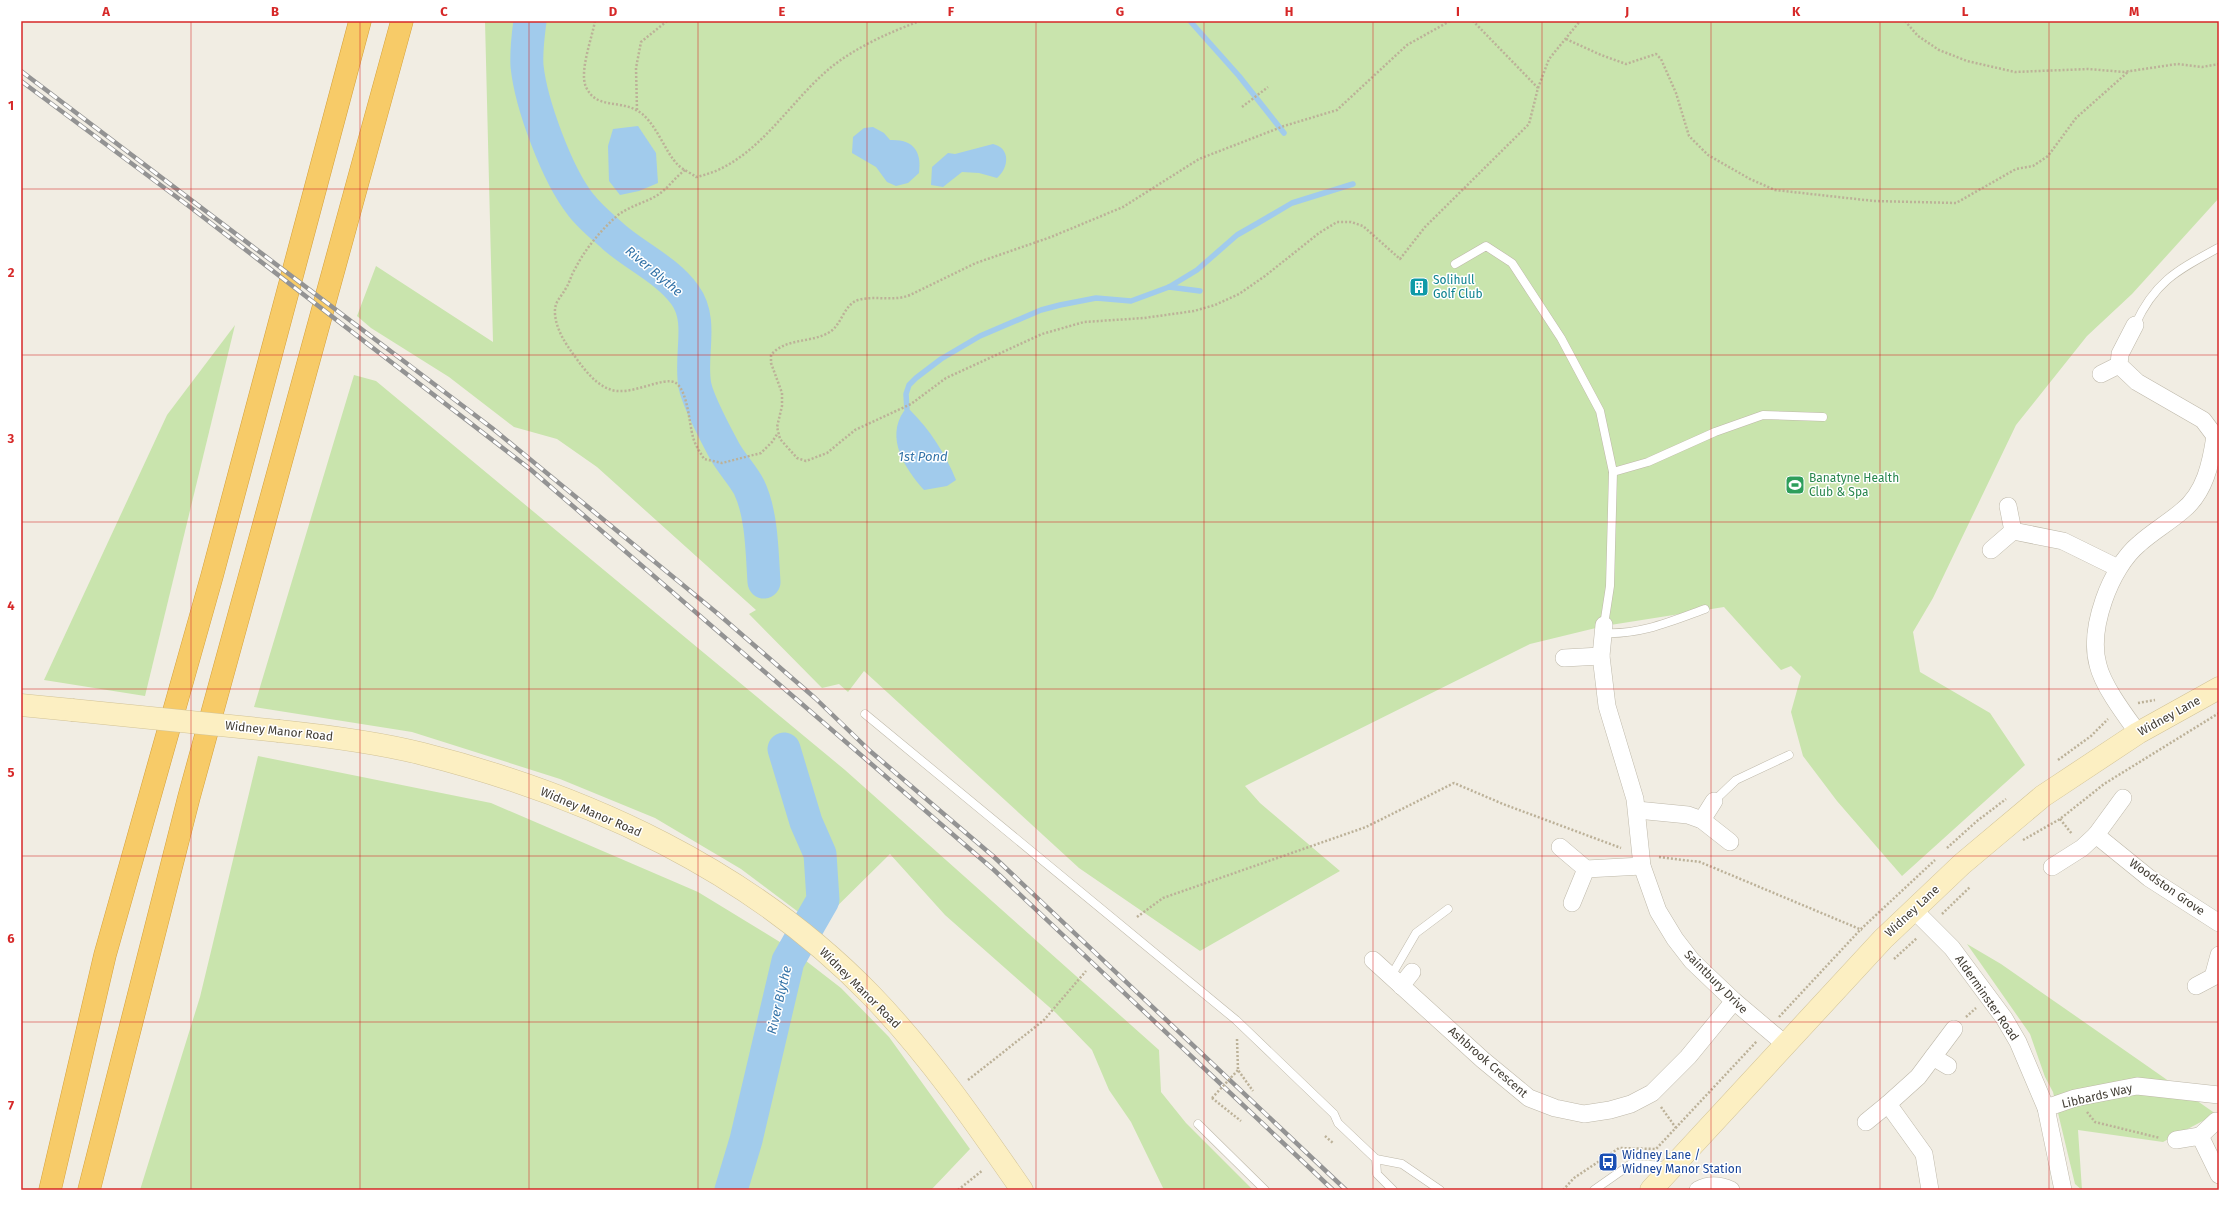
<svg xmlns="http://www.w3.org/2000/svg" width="2240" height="1211" font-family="'Fira Sans',sans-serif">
  <rect width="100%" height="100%" fill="#f1ede3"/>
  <g fill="#c9e4ad">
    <path d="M485 21H2219V198L2132 294 2087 336 2016 425 1933 598 1913 632 1920 672 1990 713 2025 765 1902 876 1837 801 1803 756 1791 712 1801 676 1791 666 1781 670 1724 607 1604 626 1530 644 1245 786 1260 803 1340 871 1200 951 1079 868 864 671 848 692 839 684 822 688 749 614 756 610 597 467 557 439 514 427 449 377 371 328 357 316 376 266 493 342Z"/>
    <path d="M235 325 145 696 44 680 167 415Z"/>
    <path d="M354 375 376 381 845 770 1159 1050 1161 1092 1186 1123 1253 1190H1164L1131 1122 1109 1090 1092 1050 1056 1013 945 915 890 854 817 926 741 869 655 818 560 779 412 732 254 707Z"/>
    <path d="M258 756 491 803 698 892 788 947 841 988 889 1037 970 1149 931 1190H140L200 997Z"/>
    <path d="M1967 944 2001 964 2216 1114 2163 1142 2078 1130 2082 1190 2075 1184 2053 1092 2045 1077 2030 1034Z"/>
  </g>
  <g fill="#a1cbec">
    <path d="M638 126 656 153 658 183 639 191 620 195 609 181 608 146 613 129Z"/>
    <path d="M873 127 884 133 890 140C914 139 922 152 919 173L908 183 896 186 887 182 876 167 852 153 853 137 864 128Z"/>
    <path d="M993 144C1011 148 1009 168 997 178L979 173 962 172 943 187 931 185 932 167 948 153 955 154Z"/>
    <path d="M910 410C930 430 945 453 956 480L947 486 924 490C905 469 885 438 904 411Z"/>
  </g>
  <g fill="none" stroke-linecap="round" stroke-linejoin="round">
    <g stroke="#a1cbec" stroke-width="5.5">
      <path d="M1190 21 1239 76 1284 133"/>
      <path d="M1169 287 1200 291"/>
      <path d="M907 410 906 394 909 385 916 378 941 359 980 336 1041 310 1060 305 1096 298 1131 301 1169 287 1197 270 1237 235 1258 223 1292 203 1353 184"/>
    </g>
    <g stroke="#a1cbec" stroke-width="33">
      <path d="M530 21C528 36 526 50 527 66 531 104 557 175 581 205 590 217 604 228 615 238 637 257 668 271 685 295 704 321 689 356 695 386 699 404 715 433 724 450 731 463 742 474 749 487 762 514 762 552 764 582"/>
      <path d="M731 1190 746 1140 788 961 823 900 820 854 806 822 784 749"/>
    </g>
    <g stroke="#beb8a9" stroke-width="9">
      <g id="lane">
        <path d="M1455 264 1486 246 1512 263 1561 338 1600 411 1613 472"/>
        <path d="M2135 325C2155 281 2178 270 2218 248"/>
        <path d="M1604 625 1610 586 1613 472 1648 462 1715 432 1763 415 1823 417"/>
        <path d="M1603 633C1640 635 1672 621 1705 609"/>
        <path d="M865 714 1236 1020 1334 1114 1338 1123 1376 1159 1402 1164 1440 1190"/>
        <path d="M1714 801 1736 780 1789 755"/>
        <path d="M1391 976 1416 933 1448 909"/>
        <path d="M1198 1124 1265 1190"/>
        <path d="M1376 1159 1377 1174 1393 1190"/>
        <path d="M1594 1190 1631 1164 1669 1166"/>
      </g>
    </g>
    <g stroke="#beb8a9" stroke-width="18">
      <g id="street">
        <path d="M2135 325 2120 354 2119 365 2137 382 2203 420 2215 436C2211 463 2205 493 2182 511 2168 523 2152 532 2139 544 2110 568 2088 629 2098 665 2103 686 2125 715 2138 733"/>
        <path d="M2101 374 2119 365"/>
        <path d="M2008 506 2013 531"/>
        <path d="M1991 550 2013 531 2063 541 2118 568"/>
        <path d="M1604 625 1601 656 1607 706 1635 799 1642 866 1658 911 1675 939 1692 961 1734 1001 1785 1044"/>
        <path d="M1564 658 1601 656"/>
        <path d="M1637 810 1688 815 1702 820 1730 842"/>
        <path d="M1702 820 1714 801"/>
        <path d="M2096 835 2123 798"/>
        <path d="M1560 847 1586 869"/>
        <path d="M2052 867 2082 848 2096 835 2149 878 2219 923"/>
        <path d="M1572 903 1586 869 1642 866"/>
        <path d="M1914 910 1952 948 2004 1018 2018 1042 2046 1108 2063 1190"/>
        <path d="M1373 960 1483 1060 1529 1098 1555 1108 1584 1114 1610 1110 1631 1104 1652 1093 1688 1057 1734 1001"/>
        <path d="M1401 986 1412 972"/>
        <path d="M2196 986 2213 977 2219 955"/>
        <path d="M1933 1057 1948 1066"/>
        <path d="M2046 1108 2075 1098 2137 1086 2219 1095"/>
        <path d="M1866 1122 1888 1104"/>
        <path d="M2200 1136 2216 1121"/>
        <path d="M2176 1140 2200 1136 2219 1175"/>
        <path d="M1698 1190C1709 1184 1720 1185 1731 1190"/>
        <path d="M1930 1190 1924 1154 1888 1104 1918 1077 1954 1029"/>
      </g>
    </g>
    <g stroke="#d2c397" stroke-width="23">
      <g id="secondary">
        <path d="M21 705 72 710"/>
        <path d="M279 731C327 736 376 742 423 754 589 796 751 871 871 995 928 1054 975 1122 1022 1190"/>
        <path d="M1651 1190 1883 939 1962 864 2043 796 2138 733 2219 688"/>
      </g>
    </g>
    <g stroke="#d5a039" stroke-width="23">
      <g id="highway">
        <path d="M50 1190 105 955 212 576 360 21"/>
        <path d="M89 1190 189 797 402 21"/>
      </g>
    </g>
    <g stroke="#bcb198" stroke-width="2.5" stroke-dasharray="2 2" stroke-linecap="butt">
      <path d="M595 21C592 38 579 72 586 87 596 109 618 100 636 110 655 119 664 151 678 165 683 170 691 173 696 177 755 165 786 105 829 69 854 48 890 32 920 21"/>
      <path d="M1450 21 1407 45 1337 110 1284 126 1199 159 1123 207 1051 237 976 263 910 295C893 302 876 295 858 300 843 305 842 326 828 333 810 343 785 338 771 355V363L782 393V406L777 427 780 439 797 458 806 461 827 453 855 430 911 404 946 378 1042 334 1084 322 1144 318 1194 311 1215 305 1239 294 1265 276 1319 233 1337 222H1351L1363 226 1400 259 1425 227 1529 124 1538 88 1473 21"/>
      <path d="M1905 21 1918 36 1939 50 1967 61 2015 72 2088 69 2124 72 2177 64 2202 67 2219 64"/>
      <path d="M1566 39 1601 55 1626 64 1656 54 1661 59 1676 93 1689 136 1708 155 1750 179 1775 190 1874 201 1956 203 2016 169 2033 166 2048 156 2076 118 2129 71"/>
      <path d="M1538 88 1549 59 1580 21"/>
      <path d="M1242 107 1268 87"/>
      <path d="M637 110 636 68 641 42 667 21"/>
      <path d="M685 170C675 177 667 190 656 196 644 203 630 206 618 215 601 230 585 249 575 269 571 275 570 282 566 288 562 296 556 300 555 309 554 324 563 340 571 351 581 365 593 383 609 389 629 398 664 375 676 383 688 392 689 423 693 437 695 445 700 452 704 459L722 463 761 453 772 442 778 433"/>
      <path d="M2138 703 2155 700"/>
      <path d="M2058 760 2091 736 2108 719"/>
      <path d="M2060 819 2072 834"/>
      <path d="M2023 840 2060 819 2104 784 2219 713"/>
      <path d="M1947 848 1977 821 2006 799"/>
      <path d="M1659 857 1700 862 1862 930"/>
      <path d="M1942 914 1970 887"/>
      <path d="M1137 917 1163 898 1366 827 1454 783 1503 804 1621 848"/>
      <path d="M1894 959 1917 938"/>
      <path d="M1779 1017 1861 929 1935 860"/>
      <path d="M1966 1017 1976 1008"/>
      <path d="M1237 1039 1238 1070 1253 1091"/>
      <path d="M968 1080 1044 1020 1086 971"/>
      <path d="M1212 1098 1241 1121"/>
      <path d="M1661 1107 1676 1128"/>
      <path d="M2087 1112 2095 1122 2160 1138"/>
      <path d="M1325 1136 1333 1143"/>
      <path d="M958 1190 983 1170"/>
      <path d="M1563 1190 1574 1178 1619 1148 1656 1149 1757 1041"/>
    </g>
    <use href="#lane" stroke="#fff" stroke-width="8"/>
    <use href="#street" stroke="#fff" stroke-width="17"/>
    <use href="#secondary" stroke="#fcefc2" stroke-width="22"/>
    <use href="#highway" stroke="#f7cb68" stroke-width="22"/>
    <g stroke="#939393" stroke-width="4.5">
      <g id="rail">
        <path d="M21 71 492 428 717 613 815 698 870 751 993 856 1346 1190"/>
        <path d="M21 81 190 207 530 469 994 870 1333 1190"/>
      </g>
    </g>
    <use href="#rail" stroke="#fff" stroke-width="3" stroke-dasharray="9" stroke-linecap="butt"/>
    <g stroke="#d2c397" stroke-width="23" stroke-linecap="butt">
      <path id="secondary-bridge" d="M72 710 279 731"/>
    </g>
    <path stroke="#bcb198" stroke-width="2.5" stroke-dasharray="2 2" stroke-linecap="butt" d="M1212 1098 1238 1070"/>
    <use href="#secondary-bridge" stroke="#fcefc2" stroke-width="22"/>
  </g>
  <path fill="none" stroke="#d62828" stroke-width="1" stroke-opacity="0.55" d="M191 21V1190M360 21V1190M529 21V1190M698 21V1190M867 21V1190M1036 21V1190M1204 21V1190M1373 21V1190M1542 21V1190M1711 21V1190M1880 21V1190M2049 21V1190M21 189H2219M21 355H2219M21 522H2219M21 689H2219M21 856H2219M21 1022H2219"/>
  <defs>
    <g id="building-square" transform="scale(1)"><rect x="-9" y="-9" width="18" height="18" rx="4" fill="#0f9aa8" stroke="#fff"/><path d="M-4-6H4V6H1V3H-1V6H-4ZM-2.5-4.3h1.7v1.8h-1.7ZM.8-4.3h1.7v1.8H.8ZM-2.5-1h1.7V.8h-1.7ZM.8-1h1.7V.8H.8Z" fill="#fff"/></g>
    <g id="stadium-square" transform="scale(1)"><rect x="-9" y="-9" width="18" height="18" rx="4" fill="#2e9e5b" stroke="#fff"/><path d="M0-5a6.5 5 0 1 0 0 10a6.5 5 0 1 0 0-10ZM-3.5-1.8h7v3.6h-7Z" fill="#fff"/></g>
    <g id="bus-square" transform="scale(1)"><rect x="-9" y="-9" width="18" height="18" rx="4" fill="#1a4fb4" stroke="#fff"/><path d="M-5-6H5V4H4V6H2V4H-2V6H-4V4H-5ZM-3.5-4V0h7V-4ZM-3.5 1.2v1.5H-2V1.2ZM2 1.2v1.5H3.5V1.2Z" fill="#fff"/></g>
  </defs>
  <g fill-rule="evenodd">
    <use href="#building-square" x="1419" y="287"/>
    <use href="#stadium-square" x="1795" y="485"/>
    <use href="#bus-square" x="1608" y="1162"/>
  </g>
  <g text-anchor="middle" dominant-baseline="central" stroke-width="3" stroke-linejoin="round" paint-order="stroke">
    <g font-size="12" fill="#0d838f" stroke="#fff" text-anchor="start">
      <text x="1433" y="280">Solihull<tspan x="1433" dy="14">Golf Club</tspan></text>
    </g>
    <g font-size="12" fill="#27864d" stroke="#fff" text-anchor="start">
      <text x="1809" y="478">Banatyne Health<tspan x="1809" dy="14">Club &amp; Spa</tspan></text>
    </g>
    <g font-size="12" fill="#423d34" stroke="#fff">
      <text transform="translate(2169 716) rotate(-29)">Widney Lane</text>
      <text transform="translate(279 731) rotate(6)">Widney Manor Road</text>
      <text transform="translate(591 812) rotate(23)">Widney Manor Road</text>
      <text transform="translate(2167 887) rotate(35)">Woodston Grove</text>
      <text transform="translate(1912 911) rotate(-43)">Widney Lane</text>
      <text transform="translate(1716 982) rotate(45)">Saintbury Drive</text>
      <text transform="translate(860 988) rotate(45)">Widney Manor Road</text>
      <text transform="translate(1987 998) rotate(55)">Alderminster Road</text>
      <text transform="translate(1488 1062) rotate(41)">Ashbrook Crescent</text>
      <text transform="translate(2097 1096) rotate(-13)">Libbards Way</text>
    </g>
    <g font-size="12" fill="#164399" stroke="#fff" text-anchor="start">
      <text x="1622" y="1155">Widney Lane /<tspan x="1622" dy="14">Widney Manor Station</tspan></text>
    </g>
    <g font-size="13" font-style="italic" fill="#3373a8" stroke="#fff">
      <text transform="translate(654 271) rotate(40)">River Blythe</text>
      <text x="923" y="456">1st Pond</text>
      <text transform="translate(779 1000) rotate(-77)">River Blythe</text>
    </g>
  </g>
  <rect width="2240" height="1211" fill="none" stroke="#ffffff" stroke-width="44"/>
  <rect x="22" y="22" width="2196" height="1167" fill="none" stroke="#d62828" stroke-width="1.5"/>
  <g font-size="13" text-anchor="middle" font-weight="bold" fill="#d62828">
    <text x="106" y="16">A</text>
    <text x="275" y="16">B</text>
    <text x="444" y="16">C</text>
    <text x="613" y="16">D</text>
    <text x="782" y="16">E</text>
    <text x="951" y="16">F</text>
    <text x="1120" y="16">G</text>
    <text x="1289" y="16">H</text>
    <text x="1458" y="16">I</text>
    <text x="1627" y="16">J</text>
    <text x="1796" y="16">K</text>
    <text x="1965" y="16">L</text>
    <text x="2134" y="16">M</text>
    <text x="11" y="110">1</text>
    <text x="11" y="277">2</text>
    <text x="11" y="443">3</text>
    <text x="11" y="610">4</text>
    <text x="11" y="777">5</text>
    <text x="11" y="943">6</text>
    <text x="11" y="1110">7</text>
  </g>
</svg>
